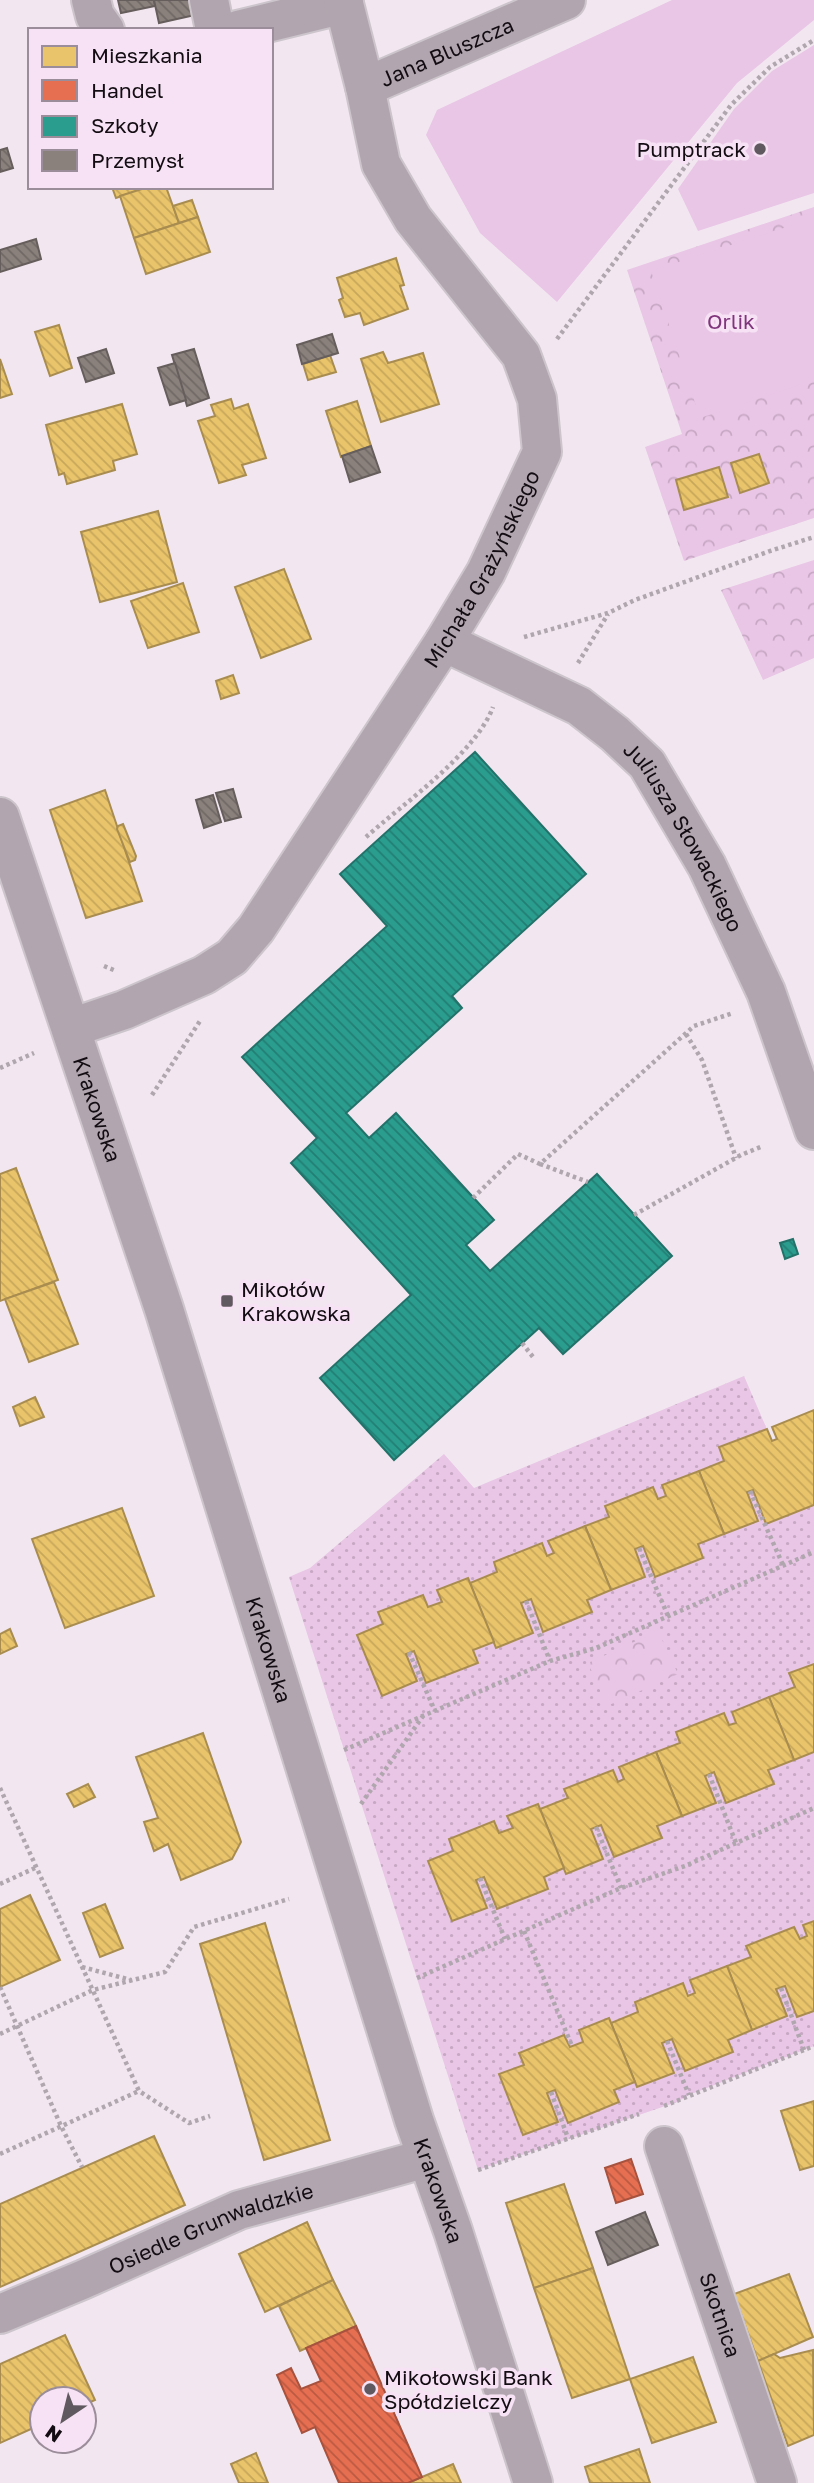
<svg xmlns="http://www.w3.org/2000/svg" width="814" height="2483" font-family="'Golos Text',sans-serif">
  <defs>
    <pattern id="grass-dots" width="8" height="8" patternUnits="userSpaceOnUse" patternTransform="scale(1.75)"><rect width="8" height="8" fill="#e9c5e6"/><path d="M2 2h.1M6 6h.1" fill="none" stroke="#c7a8c4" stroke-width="1.8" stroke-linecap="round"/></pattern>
    <pattern id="park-crowns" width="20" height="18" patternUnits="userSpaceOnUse" patternTransform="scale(1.75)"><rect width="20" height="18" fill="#e9c5e6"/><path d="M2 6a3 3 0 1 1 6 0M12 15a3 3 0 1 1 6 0" fill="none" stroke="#c7a8c4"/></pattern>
    <pattern id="homes-back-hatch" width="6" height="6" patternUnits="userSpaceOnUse" patternTransform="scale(1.75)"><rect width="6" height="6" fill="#e9c46a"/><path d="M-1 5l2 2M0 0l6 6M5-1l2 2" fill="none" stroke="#c7a75b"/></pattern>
    <pattern id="shops-back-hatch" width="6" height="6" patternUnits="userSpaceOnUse" patternTransform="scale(1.75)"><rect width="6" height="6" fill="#e76f51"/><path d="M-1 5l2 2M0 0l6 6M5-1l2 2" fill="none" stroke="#ba5a42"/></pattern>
    <pattern id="schools-back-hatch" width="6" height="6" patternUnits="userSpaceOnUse" patternTransform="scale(1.75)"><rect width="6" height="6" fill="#2a9d8f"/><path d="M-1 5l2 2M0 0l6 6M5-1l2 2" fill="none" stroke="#237e74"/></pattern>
    <pattern id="industry-back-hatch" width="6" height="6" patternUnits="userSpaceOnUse" patternTransform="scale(1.75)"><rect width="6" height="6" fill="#8a817c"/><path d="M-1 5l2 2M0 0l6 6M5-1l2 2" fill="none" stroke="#706864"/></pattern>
  </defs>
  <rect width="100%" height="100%" fill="#f2e7f0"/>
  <path fill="url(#grass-dots)" d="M744 1376 772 1441 777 1439 772 1427 814 1410V2046L689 2095 677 2102 478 2170 289 1577 310 1568 444 1454 474 1488Z"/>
  <g fill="url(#park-crowns)">
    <path d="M814 207V518L684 561 645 447 682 434 627 270Z"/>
    <path d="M814 560V658L763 680 721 590Z"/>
    <path d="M658 1631 678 1674 607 1706 588 1663Z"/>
  </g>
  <g fill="#e9c5e6">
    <path d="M672 0H814V20L737 83 557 302 480 233 426 135 437 110Z"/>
    <path d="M814 45V193L698 231 678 189 734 109 772 71Z"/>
    <path d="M814 218V380L700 418 651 271Z"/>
  </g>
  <g fill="url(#homes-back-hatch)" stroke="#a98d50" stroke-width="2">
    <path d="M112 187H148L116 198Z"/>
    <path d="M148 187H166L179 223 134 238 120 196Z"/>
    <path d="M192 200 198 217 179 223 173 206Z"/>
    <path d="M198 217 210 252 146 274 134 238Z"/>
    <path d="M396 258 404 285 400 286 408 309 364 325 360 313 345 317 339 300 343 298 337 278Z"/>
    <path d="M59 325 72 368 50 376 35 332Z"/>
    <path d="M383 352 388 363 423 353 439 404 381 422 361 359Z"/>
    <path d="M330 355 336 372 308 380 303 364Z"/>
    <path d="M0 359 12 394 0 398Z"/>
    <path d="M231 399 234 409 248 404 266 458 242 465 246 475 219 483 198 421 215 416 211 405Z"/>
    <path d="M357 401 371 446 341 457 326 411Z"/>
    <path d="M122 404 137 454 113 461 115 470 67 484 64 473 59 475 46 425Z"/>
    <path d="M759 454 769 483 740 493 731 463Z"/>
    <path d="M719 467 728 497 684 510 676 480Z"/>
    <path d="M158 511 177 582 100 602 81 532Z"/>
    <path d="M284 569 311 639 261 658 235 587Z"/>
    <path d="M183 583 199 632 148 648 131 601Z"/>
    <path d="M233 675 239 693 221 699 216 681Z"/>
    <path d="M105 790 142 901 86 918 50 810Z"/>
    <path d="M123 824 136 856 135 860 130 862 117 829 118 826Z"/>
    <path d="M16 1168 58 1280 0 1301V1174Z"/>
    <path d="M54 1282 78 1344 29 1362 5 1299Z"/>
    <path d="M35 1397 44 1417 20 1426 13 1407Z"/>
    <path d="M814 1410V1505L766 1524 753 1490 747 1492 758 1521 724 1534 699 1471 724 1461 719 1447 767 1429 772 1441 777 1439 772 1427Z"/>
    <path d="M699 1471 724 1534 698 1544 703 1558 655 1577 643 1546 635 1549 645 1577 611 1590 585 1526 609 1517 605 1506 653 1487 658 1499 666 1496 662 1485Z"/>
    <path d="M122 1508 154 1596 65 1628 32 1539Z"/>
    <path d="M585 1526 611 1590 587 1600 592 1612 543 1632 531 1599 521 1603 533 1633 496 1648 470 1583 497 1572 494 1562 542 1543 547 1556 554 1553 548 1541Z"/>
    <path d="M468 1578 494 1642 473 1650 478 1663 426 1683 414 1651 406 1654 417 1681 382 1696 357 1635 383 1624 378 1612 423 1595 428 1607 442 1602 437 1590Z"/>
    <path d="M10 1629 17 1646 0 1654V1634Z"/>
    <path d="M814 1664V1752L794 1760 769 1697 795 1687 789 1673Z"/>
    <path d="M769 1697 794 1760 768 1770 774 1784 726 1803 714 1772 705 1776 716 1803 682 1816 656 1752 680 1743 676 1732 724 1713 729 1725 736 1723 732 1712Z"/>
    <path d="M203 1733 241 1842 232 1859 181 1880 168 1844 154 1851 144 1822 158 1818 136 1757Z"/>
    <path d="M656 1752 682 1816 657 1826 662 1838 614 1857 601 1825 591 1829 603 1859 566 1874 540 1809 568 1798 564 1789 613 1770 618 1782 624 1779 619 1767Z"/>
    <path d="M88 1784 95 1797 74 1807 67 1794Z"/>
    <path d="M538 1804 564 1868 544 1877 548 1889 497 1909 484 1877 476 1880 487 1908 452 1921 428 1861 453 1851 449 1839 494 1821 499 1833 513 1828 507 1816Z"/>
    <path d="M30 1895 60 1960 0 1987V1909Z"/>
    <path d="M105 1904 123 1948 100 1957 83 1913Z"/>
    <path d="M814 1921V2011L797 2017 785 1986 776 1989 787 2016 752 2030 727 1966 751 1957 746 1946 794 1927 800 1939 807 1936 803 1925Z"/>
    <path d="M265 1923 330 2140 264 2160 200 1944Z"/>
    <path d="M727 1966 752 2030 728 2040 733 2052 685 2071 672 2039 662 2043 674 2073 637 2087 611 2023 638 2012 635 2002 683 1983 688 1996 695 1993 690 1980Z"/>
    <path d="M609 2018 635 2082 614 2090 619 2102 568 2123 555 2090 547 2093 558 2122 523 2135 499 2074 524 2065 519 2053 564 2035 570 2047 583 2042 579 2030Z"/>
    <path d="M814 2101V2166L800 2170 781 2111Z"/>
    <path d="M154 2136 185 2205 0 2287V2204Z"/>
    <path d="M564 2184 593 2268 534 2288 506 2203Z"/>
    <path d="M307 2222 333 2280 265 2312 239 2254Z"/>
    <path d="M593 2268 630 2379 572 2398 534 2288Z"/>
    <path d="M789 2274 813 2337 758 2361 734 2294Z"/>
    <path d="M333 2280 356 2326 300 2351 279 2306Z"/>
    <path d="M65 2335 95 2400 84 2405V2399H42V2424L0 2443V2364Z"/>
    <path d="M813 2350 814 2435 788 2446 758 2361 774 2354 780 2358Z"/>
    <path d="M693 2357 716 2422 652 2443 630 2379Z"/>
    <path d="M639 2449 650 2483H590L585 2467Z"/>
    <path d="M256 2453 268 2483H239L231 2464Z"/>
    <path d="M453 2464 461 2483H408L422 2477Z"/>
  </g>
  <g fill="url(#shops-back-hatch)" stroke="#a7523e" stroke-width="2">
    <path d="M631 2159 643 2194 616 2203 605 2168Z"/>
    <path d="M356 2326 422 2477 408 2483H339L315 2427 302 2433 277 2375 291 2368 301 2389 321 2381 306 2348Z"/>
  </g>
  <g fill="url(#schools-back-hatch)" stroke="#23726a" stroke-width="2">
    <path d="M475 752 586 874 452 996 462 1008 346 1113 369 1138 396 1113 494 1220 466 1245 490 1271 597 1174 672 1256 563 1354 539 1328 394 1460 320 1378 411 1295 291 1163 317 1138 242 1057 387 926 340 874Z"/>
    <path d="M793 1239 798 1254 785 1259 780 1243Z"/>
  </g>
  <g fill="url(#industry-back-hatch)" stroke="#665e5c" stroke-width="2">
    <path d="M118 0H154L155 6 121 13Z"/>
    <path d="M154 0H192L195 15 159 23Z"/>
    <path d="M7 148 13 168 0 172V150Z"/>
    <path d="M36 239 41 259 0 272V250Z"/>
    <path d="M332 334 338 353 302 364 297 345Z"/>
    <path d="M106 349 114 373 86 382 78 358Z"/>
    <path d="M194 349 209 398 187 406 172 355Z"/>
    <path d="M175 363 186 400 170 405 158 368Z"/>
    <path d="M371 446 380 472 350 482 342 456Z"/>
    <path d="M233 789 241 817 225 821 216 793Z"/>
    <path d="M213 795 221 822 204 828 196 800Z"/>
    <path d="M645 2212 658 2245 608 2265 596 2232Z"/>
  </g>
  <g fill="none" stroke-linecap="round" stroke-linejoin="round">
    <g stroke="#cdc5cc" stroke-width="42">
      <g id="minor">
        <path d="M91 0 95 16 105 30"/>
        <path d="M209 0 215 30"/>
        <path d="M238 30 344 4"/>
        <path id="s1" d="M365 87 566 0"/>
        <path id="s2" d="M444 642 579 706 615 734 647 764 707 866 766 992 814 1130"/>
        <path id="s3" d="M0 817 164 1309 414 2120 453 2231 533 2483"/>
        <path id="s4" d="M71 1028 124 1010 204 975 232 957 256 929 444 642 486 572 542 452 537 399 521 355 413 219 381 164 365 87 343 0"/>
        <path id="s5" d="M664 2146 777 2483"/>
        <path id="s6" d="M0 2314 82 2280 239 2210 427 2158"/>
      </g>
    </g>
    <g stroke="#afa6ae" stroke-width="4.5" stroke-dasharray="3.5 3.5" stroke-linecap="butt">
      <path d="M557 339 731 105 770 67 814 40"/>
      <path d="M524 637 608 613 635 600 770 551 814 537"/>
      <path d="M578 663 608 614"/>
      <path d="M366 837C403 804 476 753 493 707"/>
      <path d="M104 966 116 971"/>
      <path d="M686 1034 702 1060 736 1158"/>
      <path d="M0 1068 34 1053"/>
      <path d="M152 1095 200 1021"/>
      <path d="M540 1164 588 1182"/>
      <path d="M473 1198 518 1154 540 1164 694 1026 733 1013"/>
      <path d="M634 1215 741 1155 763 1146"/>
      <path d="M522 1343 533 1357"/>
      <path d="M750 1491 783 1565"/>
      <path d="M639 1548 668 1616"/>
      <path d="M526 1601 550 1661"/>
      <path d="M409 1652 435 1711"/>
      <path d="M344 1750 550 1661 596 1648 814 1552"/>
      <path d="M709 1774 736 1843"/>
      <path d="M0 1788 139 2091 189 2123 210 2116"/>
      <path d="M361 1804 423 1716"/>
      <path d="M596 1827 621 1888"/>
      <path d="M480 1878 505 1939"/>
      <path d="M0 1884 35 1868"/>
      <path d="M524 1931 572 2046"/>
      <path d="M82 1967 131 1980"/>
      <path d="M417 1978 621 1888 685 1866 814 1808"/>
      <path d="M0 1987 61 2126 82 2167"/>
      <path d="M781 1988 804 2050"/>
      <path d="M0 2034 93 1990 165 1972 194 1927 289 1899"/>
      <path d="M667 2041 689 2095"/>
      <path d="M551 2092 568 2138"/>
      <path d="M664 2106 814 2046"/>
      <path d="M0 2154 139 2091"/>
      <path d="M478 2170 639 2114"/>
    </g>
    <use href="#minor" stroke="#b1a6af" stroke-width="38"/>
  </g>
  <g fill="#615960" stroke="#f6e2f4" stroke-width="2.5">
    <circle cx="760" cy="149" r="7"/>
    <rect x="220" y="1294" width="14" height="14" rx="3.5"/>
    <circle cx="370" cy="2389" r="7"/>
  </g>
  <g text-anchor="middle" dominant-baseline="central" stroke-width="7" stroke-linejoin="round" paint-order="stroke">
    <g font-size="21" fill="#130d13" stroke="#f6e2f4">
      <text stroke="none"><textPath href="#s1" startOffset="89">Jana Bluszcza</textPath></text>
      <text stroke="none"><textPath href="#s4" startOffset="639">Michała Grażyńskiego</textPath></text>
      <text stroke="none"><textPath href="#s2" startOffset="320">Juliusza Słowackiego</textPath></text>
      <text stroke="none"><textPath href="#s3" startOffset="308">Krakowska</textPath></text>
      <text stroke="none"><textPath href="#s3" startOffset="875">Krakowska</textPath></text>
      <text stroke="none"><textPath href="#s3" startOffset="1442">Krakowska</textPath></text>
      <text stroke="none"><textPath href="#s6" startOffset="228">Osiedle Grunwaldzkie</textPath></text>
      <text stroke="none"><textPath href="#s5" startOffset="178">Skotnica</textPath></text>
    </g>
    <g font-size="21" fill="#130d13" stroke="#f6e2f4" text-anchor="start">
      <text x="746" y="149" text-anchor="end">Pumptrack</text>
      <text x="241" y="1289">Mikołów<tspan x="241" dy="24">Krakowska</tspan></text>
      <text x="384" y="2377">Mikołowski Bank<tspan x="384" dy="24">Spółdzielczy</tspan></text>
    </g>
    <g font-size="21" fill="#80357d" stroke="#f6e2f4">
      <text x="731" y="321">Orlik</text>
    </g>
  </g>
  <rect x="28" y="28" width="245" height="161" fill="#f6e2f4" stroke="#9b8d9a" stroke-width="2"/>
  <rect x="42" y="46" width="35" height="21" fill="#e9c46a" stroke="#9b8d9a" stroke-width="2"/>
  <text x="91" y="63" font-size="21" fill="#130d13">Mieszkania</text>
  <rect x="42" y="80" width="35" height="21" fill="#e76f51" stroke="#9b8d9a" stroke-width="2"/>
  <text x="91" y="98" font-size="21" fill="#130d13">Handel</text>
  <rect x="42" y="116" width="35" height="21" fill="#2a9d8f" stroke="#9b8d9a" stroke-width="2"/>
  <text x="91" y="133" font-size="21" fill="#130d13">Szkoły</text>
  <rect x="42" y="150" width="35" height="21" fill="#8a817c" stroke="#9b8d9a" stroke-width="2"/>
  <text x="91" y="168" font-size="21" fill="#130d13">Przemysł</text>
  <g transform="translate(63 2420) rotate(215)"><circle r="33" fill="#f6e2f4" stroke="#9b8d9a" stroke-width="2"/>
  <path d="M0-5L12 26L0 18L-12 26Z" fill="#615960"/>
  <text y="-10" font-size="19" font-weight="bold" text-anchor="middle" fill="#130d13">N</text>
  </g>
</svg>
